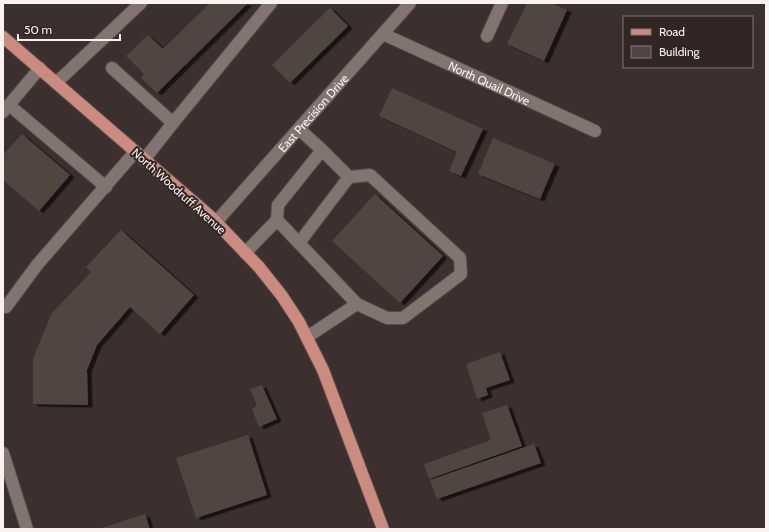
<svg xmlns="http://www.w3.org/2000/svg" width="769" height="532" font-family="Cabin,sans-serif">
  <defs>
    <filter id="shadow"><feDropShadow dx="4.5" dy="2.5" stdDeviation="0" flood-color="#0009"/></filter>
  </defs>
  <rect width="100%" height="100%" fill="#3b302e"/>
  <g fill="#514543" filter="url(#shadow)">
    <path d="M210 3H248L157 93 141 78 144 74 126 56 148 35 163 49Z"/>
    <path d="M527 3H551L567 10 544 61 507 44Z"/>
    <path d="M330 8 348 26 290 83 272 65Z"/>
    <path d="M392 88 483 129 461 176 449 171 457 152 379 116Z"/>
    <path d="M22 134 70 175 39 211 3 180V155Z"/>
    <path d="M493 138 555 164 540 199 478 174Z"/>
    <path d="M375 194 443 256 400 303 332 241Z"/>
    <path d="M121 230 194 295 160 334 130 307 97 345 87 370 88 405 33 404V359L52 313 91 272 86 267Z"/>
    <path d="M500 352 510 380 486 388 488 395 477 399 466 364Z"/>
    <path d="M262 385 277 419 259 427 252 409 257 406 250 389Z"/>
    <path d="M507 405 522 446 429 479 424 464 491 440 482 413Z"/>
    <path d="M248 435 267 495 196 518 176 458Z"/>
    <path d="M534 444 541 463 437 499 430 480Z"/>
    <path d="M145 514 150 529H99Z"/>
  </g>
  <g fill="none" stroke-linecap="round" stroke-linejoin="round">
    <g stroke="#564c4a" stroke-width="14">
      <g id="minor">
        <path id="s1" d="M383 34 595 131"/>
        <path d="M487 36 502 3"/>
        <path d="M112 68 173 123 271 3"/>
        <path d="M56 83 141 3"/>
        <path d="M9 105 106 187"/>
        <path d="M3 112 40 68"/>
        <path d="M144 160 173 123"/>
        <path d="M349 177 370 175 460 258 461 274 403 318H387L357 304"/>
        <path d="M277 220 278 205 322 150 299 129"/>
        <path id="s2" d="M216 222 410 3"/>
        <path d="M299 243 349 177 322 150"/>
        <path d="M245 253 277 220 357 304 307 337"/>
        <path d="M3 305 6 307 37 265 135 152"/>
        <path d="M3 453 27 529"/>
      </g>
    </g>
    <g stroke="#564c4a" stroke-width="14">
      <path id="major" d="M3 37 211 217 259 267 282 296 299 322 323 370 383 529"/>
    </g>
    <use href="#minor" stroke="#817471" stroke-width="12"/>
    <use href="#major" stroke="#cb8b7e" stroke-width="12"/>
  </g>
  <g text-anchor="middle" dominant-baseline="central" stroke-width="4" stroke-linejoin="round" paint-order="stroke">
    <g font-size="12" fill="#f9f2f0" stroke="#312624">
      <text stroke="none"><textPath href="#s1" startOffset="117">North Quail Drive</textPath></text>
      <text stroke="none"><textPath href="#s2" startOffset="146">East Precision Drive</textPath></text>
      <text transform="translate(179 191) rotate(42)">North Woodruff Avenue</text>
    </g>
  </g>
  <rect width="769" height="532" fill="none" stroke="#f9f2f0" stroke-width="8"/>
  <rect x="623" y="16" width="130" height="52" fill="#312624" stroke="#817876"/>
  <rect x="631" y="29" width="20" height="6" fill="#cb8b7e" stroke="#817876"/>
  <text x="659" y="36" font-size="12" fill="#f9f2f0">Road</text>
  <rect x="631" y="46" width="20" height="12" fill="#514543" stroke="#817876"/>
  <text x="659" y="56" font-size="12" fill="#f9f2f0">Building</text>
  <path d="M18 34v6h102v-6" fill="none" stroke="#f9f2f0" stroke-width="2"/>
  <text x="24" y="34" font-size="12" fill="#f9f2f0" stroke="#312624" stroke-width="3" paint-order="stroke">50 m</text>
</svg>
